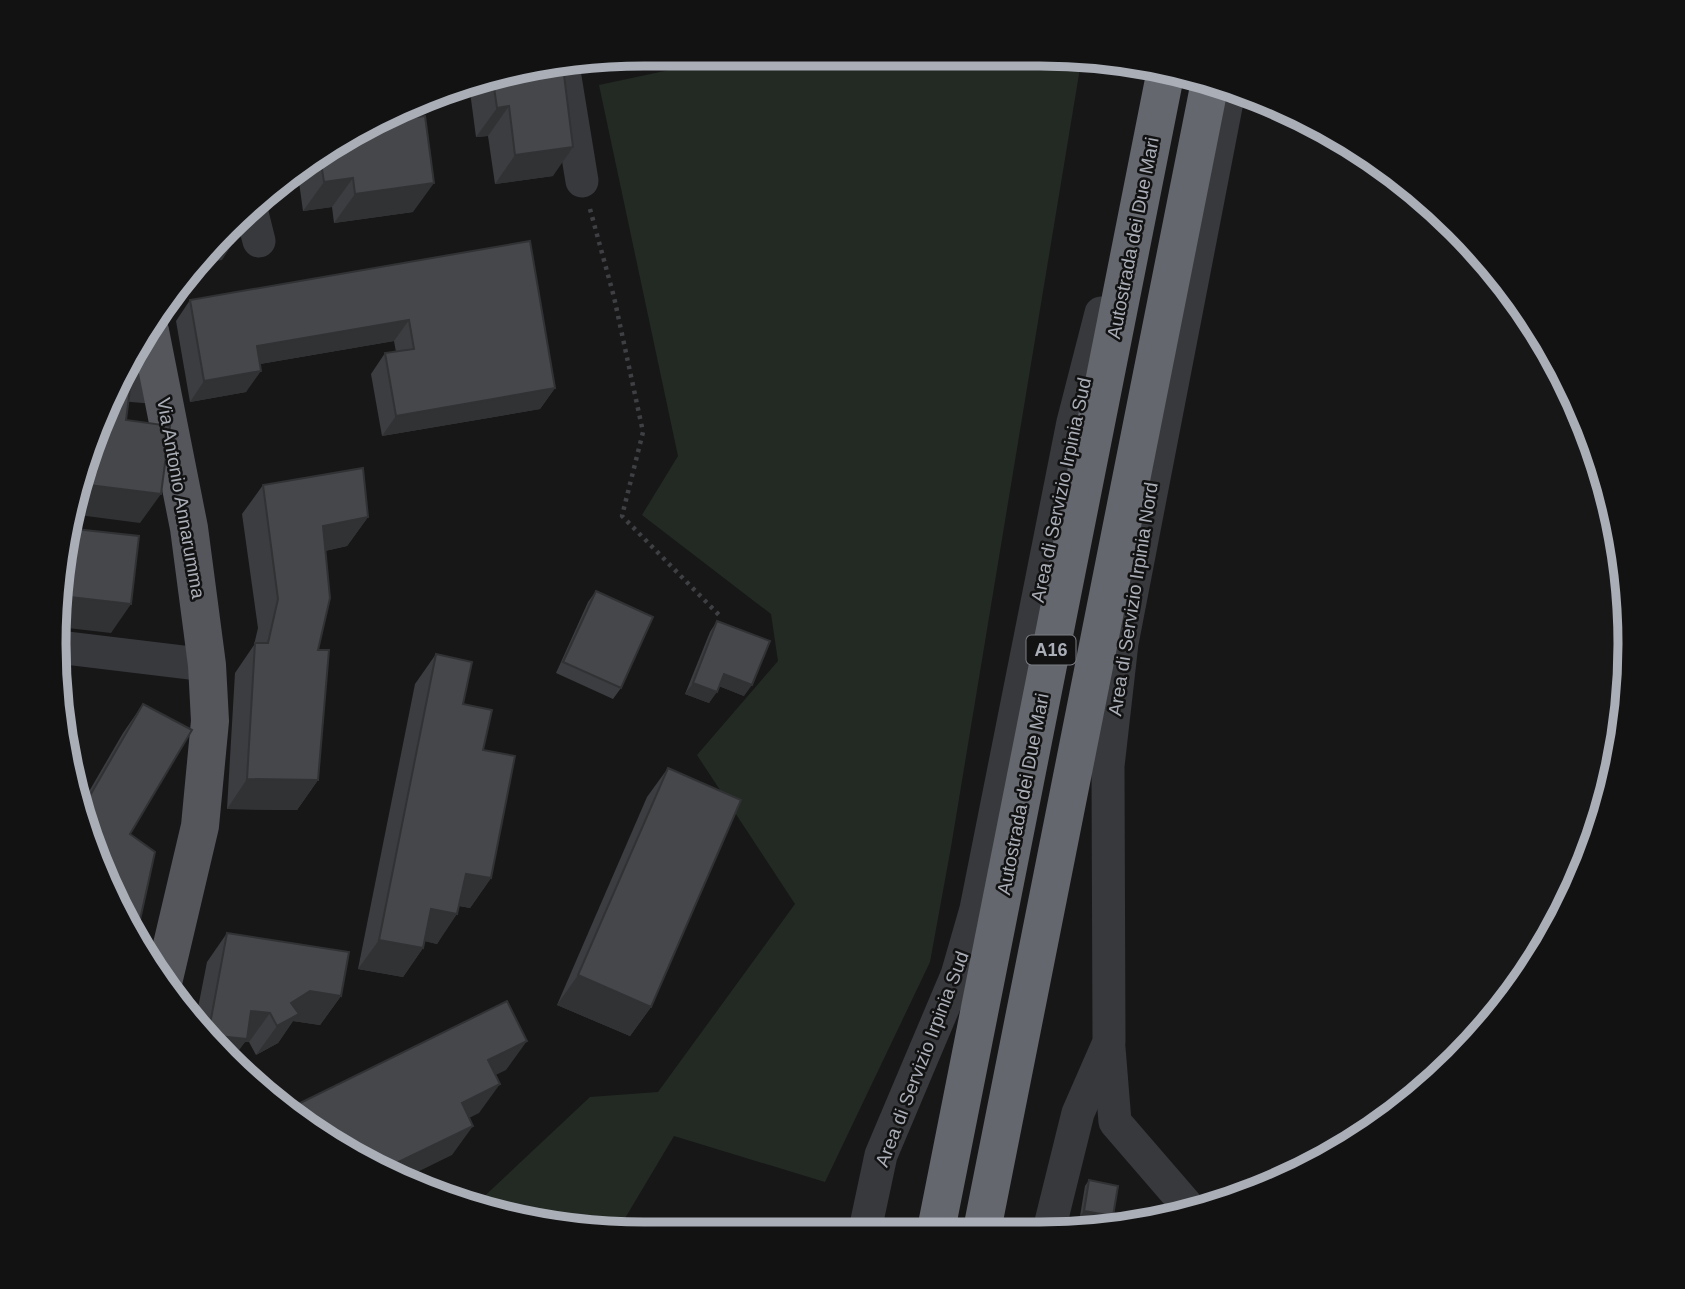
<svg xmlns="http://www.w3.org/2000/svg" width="1685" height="1289" font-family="Arial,sans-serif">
  <rect width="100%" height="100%" fill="#171718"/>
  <path fill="#232a24" d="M672 54 1082 56 951 847 930 962 825 1182 674 1136 618 1230H567L475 1205 590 1097 658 1092 795 904 697 755 778 661 771 614 642 515 678 456 599 85 674 69Z"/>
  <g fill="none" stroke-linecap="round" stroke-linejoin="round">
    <path stroke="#3e4044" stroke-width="4.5" stroke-dasharray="3.5 5" stroke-linecap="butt" d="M590 209 614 297 643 432 622 516 721 617"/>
    <g stroke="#38393d" stroke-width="33">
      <path d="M563 65 582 181"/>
      <path d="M252 213 259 241"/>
      <path d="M115 384 162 388"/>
      <path d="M58 647 207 665"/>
      <path d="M1109 1048 1115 1122 1191 1210"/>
      <path d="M865 1230 881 1155 957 975 976 909 1073 422 1101 313"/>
      <path d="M1049 1230 1078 1113 1109 1042 1108 766 1122 643 1229 91"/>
    </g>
    <path stroke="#54565c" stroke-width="38" d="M150 331 189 528 207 665 210 721 200 826 163 983"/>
    <g stroke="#64676e" stroke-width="38">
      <path d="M936 1230 1166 70"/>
      <path d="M982 1230 1210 82"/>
    </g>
  </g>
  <g fill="#3c3d40">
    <path d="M645 54 658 63 604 71 602 60Z"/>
    <path d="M551 67 553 176 495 184 488 136 476 137 469 84 491 74Z"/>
    <path d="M349 134 413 212 334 223 332 207 303 211 298 175Z"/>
    <path d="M530 241 555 388 540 409 382 436 371 374 385 353 396 352 394 341 260 364 246 392 190 402 176 321 190 300Z"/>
    <path d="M263 485 368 517 347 546 325 551 318 650V780L297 810 227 809 235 673 254 645 258 628 242 514Z"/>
    <path d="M596 591 621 688 613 699 556 673 588 602Z"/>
    <path d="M717 621 744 696 719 686 709 703 685 694 710 632Z"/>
    <path d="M436 654 463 704 483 750 491 878 470 908 459 906 437 944 425 941 423 948 403 977 358 969 415 684Z"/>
    <path d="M143 704 130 834 140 920 133 930 86 835 80 807 123 733Z"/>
    <path d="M668 768 651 1007 630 1036 557 1005 647 797Z"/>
    <path d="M227 933 341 996 320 1025 293 1021 278 1043 256 1055 249 1042H245L227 1062 195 1023 207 962Z"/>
    <path d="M1089 1180 1113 1216 1109 1221 1080 1216 1085 1186Z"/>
  </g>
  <g fill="#313234">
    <path d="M645 54H664L658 63 604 71 612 59Z"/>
    <path d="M509 106 488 136 476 137 497 108Z"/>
    <path d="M573 147 553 176 495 184 515 155Z"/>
    <path d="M353 178 332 207 303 211 324 182Z"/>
    <path d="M434 183 413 212 334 223 355 194Z"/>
    <path d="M233 243 222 260 194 265 201 255 209 248Z"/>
    <path d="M409 320 394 341 242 367 257 346Z"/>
    <path d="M261 371 246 392 190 402 204 381Z"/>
    <path d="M555 388 540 409 382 436 396 416Z"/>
    <path d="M81 484 161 494 140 523 71 514Z"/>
    <path d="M368 517 347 546 302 556 323 526Z"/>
    <path d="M61 596 131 604 111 633 59 627Z"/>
    <path d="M724 674 752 685 744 696 716 685Z"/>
    <path d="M693 683 717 692 709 703 685 694Z"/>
    <path d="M247 779 318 780 297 810 227 809Z"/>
    <path d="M466 874 491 878 470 908 445 903Z"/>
    <path d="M431 909 457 914 437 944 411 938Z"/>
    <path d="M379 940 423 948 403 977 358 969Z"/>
    <path d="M578 975 651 1007 630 1036 557 1005Z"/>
    <path d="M310 991 341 996 320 1025 293 1021 278 1043 256 1055 277 1026 291 1003Z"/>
    <path d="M251 1011 270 1013 249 1042H245L229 1064 207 1037 208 1035Z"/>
    <path d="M527 1041 506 1070 467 1089 488 1060Z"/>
    <path d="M500 1084 479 1113 441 1132 462 1103Z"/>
    <path d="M473 1126 452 1155 401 1180 382 1170Z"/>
    <path d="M1084 1211 1113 1216 1109 1221 1080 1216Z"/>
  </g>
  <g fill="#46474b" stroke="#313234" stroke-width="2">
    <path d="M551 67 552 76 564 75 573 147 515 155 509 106 497 108 492 74Z"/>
    <path d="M425 116 434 183 355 194 353 178 324 182 320 157 349 134 376 122Z"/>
    <path d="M230 231 233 243 209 248Z"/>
    <path d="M530 241 555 388 396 416 385 353 414 349 409 320 257 346 261 371 204 381 190 300Z"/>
    <path d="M118 379 131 381 126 420 170 426 161 494 81 484 115 383Z"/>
    <path d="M363 468 368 517 323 526 330 598 318 650H329L318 780 247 779 255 643H268L278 599 263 485Z"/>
    <path d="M66 528 139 536 131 604 61 596Z"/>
    <path d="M596 591 653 617 621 688 563 662Z"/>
    <path d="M717 621 770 641 752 685 724 674 717 692 693 683Z"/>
    <path d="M436 654 472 662 463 704 492 710 483 750 515 756 491 878 466 874 457 914 431 909 423 948 379 940Z"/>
    <path d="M143 704 192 730 130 834 155 852 140 920 124 912 106 875 109 869 100 863 86 835 81 811Z"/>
    <path d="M668 768 741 800 651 1007 578 975Z"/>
    <path d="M227 933 349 952 341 996 310 991 291 1003 299 1014 277 1026 270 1013 251 1011 247 1039 208 1035Z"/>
    <path d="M507 1001 527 1041 488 1060 500 1084 462 1103 473 1126 382 1170 317 1135 286 1110Z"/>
    <path d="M1089 1180 1118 1186 1113 1216 1084 1211Z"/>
  </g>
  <g text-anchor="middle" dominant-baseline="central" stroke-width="5" stroke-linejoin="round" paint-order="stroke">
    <rect fill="#121213" stroke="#7c7f86" stroke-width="2" x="1026.5" y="635.5" width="49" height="29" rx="5"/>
    <g font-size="18" font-weight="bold" fill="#aaaeb7">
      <text x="1051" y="650">A16</text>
    </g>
    <g font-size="19" fill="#aaaeb7" stroke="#121213">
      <text transform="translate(1133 238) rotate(-79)">Autostrada dei Due Mari</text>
      <text transform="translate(1061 490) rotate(-78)">Area di Servizio Irpinia Sud</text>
      <text transform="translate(181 498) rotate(80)">Via Antonio Annarumma</text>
      <text transform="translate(1133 599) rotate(-81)">Area di Servizio Irpinia Nord</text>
      <text transform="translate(1023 794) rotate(-79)">Autostrada dei Due Mari</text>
      <text transform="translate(922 1059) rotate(-69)">Area di Servizio Irpinia Sud</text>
    </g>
  </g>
  <path d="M0 0H1685V1289H0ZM644 66H1040A578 578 0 0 1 1618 644V644A578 578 0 0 1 1040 1222H644A578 578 0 0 1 66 644V644A578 578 0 0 1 644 66Z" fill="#121213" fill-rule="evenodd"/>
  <path fill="none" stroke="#aaaeb7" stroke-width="9" d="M644 66H1040A578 578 0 0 1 1618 644V644A578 578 0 0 1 1040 1222H644A578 578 0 0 1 66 644V644A578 578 0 0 1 644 66Z"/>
</svg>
